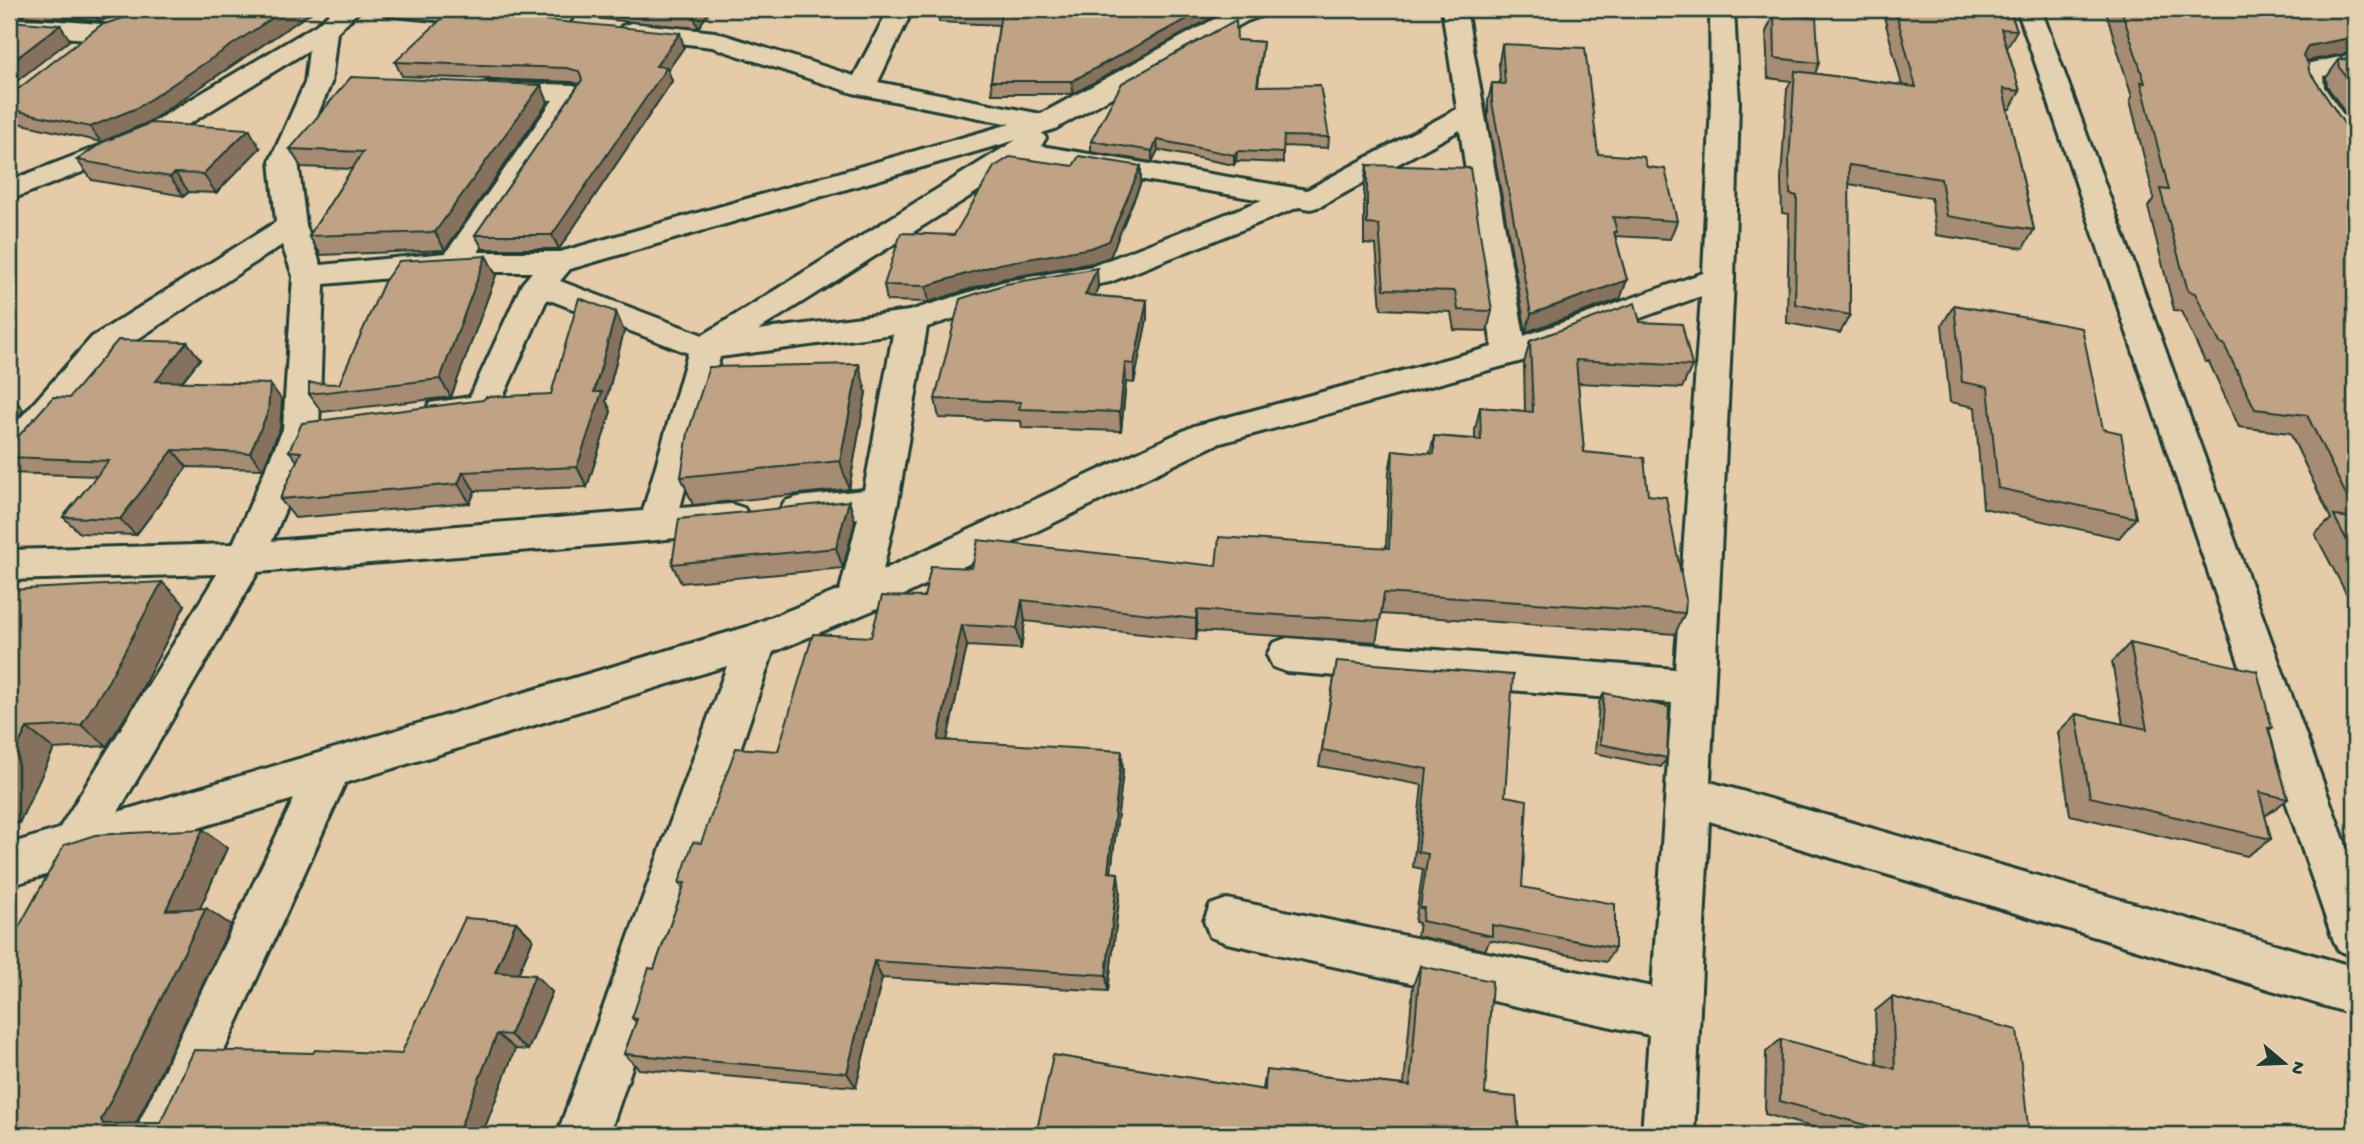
<svg xmlns="http://www.w3.org/2000/svg" width="2364" height="1144" font-family="'Gochi Hand',sans-serif">
  <rect width="100%" height="100%" fill="#e5cba8"/>
  <filter id="ink" filterUnits="userSpaceOnUse"><feTurbulence type="fractalNoise" baseFrequency=".0143" numOctaves="2"/><feDisplacementMap in="SourceGraphic" scale="14" xChannelSelector="R" yChannelSelector="G"/><feConvolveMatrix kernelMatrix="1 2 1 2 8 2 1 2 1" color-interpolation-filters="sRGB"/></filter>
  <g filter="url(#ink)">
    <g fill="none" stroke-linecap="round" stroke-linejoin="round">
      <g stroke="#1f3d34" stroke-width="6">
        <g id="minor">
          <path d="M334 9H361L337 32 331 83 298 161 306 226 321 265 446 253 553 100 482 96 478 90 482 84 491 82 572 85 582 87 585 93 478 252H560L1010 124 853 93 712 47 622 36 618 31 622 26 631 23 715 32 854 76 889 9H913L878 82 1041 114 1229 11 1270 9 1267 14 1247 21 1055 129 1042 133 1046 138 1041 146 1307 190 1457 109 1442 9H1466L1524 336 1703 273 1711 103 1710 9H1734L1739 103 1734 279 1710 782 2355 967V1015L1709 821 1694 1135H1642L1649 1035 1227 943 1210 937 1204 921 1210 905 1227 899 1652 987 1672 703 1287 672 1273 667 1267 655 1273 643 1287 638 1675 669 1701 296 1522 361 1217 444 871 611 773 652 609 1135H557L727 666 345 783 186 1135H133L294 799 89 861 85 869 69 875 59 871 9 886V844L59 829 217 574 9 580V550L233 544 283 429 293 276 282 245 116 353 22 463 9 467V431L92 337 276 222 270 161 305 83 309 50 158 143 9 200V181L138 131 316 25ZM1460 130 1492 347 1194 426 883 570 898 502 927 327 1008 301 1110 282 1299 207 1311 209 1321 206ZM1016 140 703 335 560 281 570 269ZM1027 160 1262 200 1093 266 1002 282 909 311 758 330ZM456 272H532L522 284 470 397 430 403 425 412 430 421 442 424 494 417 547 299 688 353 643 511 272 541 319 429 324 284ZM893 334 864 490 798 497 785 501 779 511 785 521 798 525 858 518 840 590 747 627 118 812 258 572 657 540 731 532 744 528 750 518 744 508 731 504 680 508 720 357Z"/>
          <path d="M381 9H478L507 13 511 18 507 23 498 26 393 16 384 14Z"/>
          <path d="M553 9H579C570 22 561 33 544 28L540 23Z"/>
          <path d="M2017 9H2041L2355 870V957L2338 950 2331 934Z"/>
          <path d="M9 17 101 24 110 27 114 32 110 37 101 40 9 33Z"/>
          <path d="M2355 54V70L2323 76 2324 87 2355 132V162L2345 159 2298 87V80L2292 72 2296 66Z"/>
        </g>
      </g>
      <use href="#minor" fill="#e4d1af" fill-rule="evenodd"/>
    </g>
    <g fill="#a58c72" stroke="#1f3d34" stroke-width="2">
      <path d="M9 9H140L99 21 9 15Z"/>
      <path d="M152 9H316L147 123 101 142 9 121V96Z"/>
      <path d="M495 9H711L698 28Z"/>
      <path d="M937 9H1228L1073 94H992L991 81 999 25 939 22Z"/>
      <path d="M1882 9H2009L2017 30 2007 48 2020 91 2010 109H2007L2034 230 2023 248 1936 235 1931 198 1849 184 1850 315 1840 333 1787 323 1789 214 1782 213 1781 179 1787 89 1791 81 1768 78 1766 32 1774 13 1819 63 1815 74 1902 85Z"/>
      <path d="M2105 9H2355V52L2307 61 2309 71 2355 140V610L2315 534 2331 519 2290 433 2239 427 2209 362H2205L2181 311 2174 310 2148 207 2154 198 2130 100 2132 97Z"/>
      <path d="M1237 40 1263 42 1258 86 1329 137 1328 148 1283 146V163L1236 161 1234 165 1158 150 1152 162 1091 152V141Z"/>
      <path d="M1502 44 1598 154 1647 167 1677 221 1670 239 1615 236 1627 280 1620 299 1526 332 1488 120V101L1492 83H1500L1499 62Z"/>
      <path d="M684 47 668 70 672 81 559 249H483L475 235 579 84 572 82 402 76 395 62Z"/>
      <path d="M2355 57V128L2327 86 2326 78 2339 60Z"/>
      <path d="M548 102 445 250 321 255 309 236 352 169 301 167 290 149Z"/>
      <path d="M260 148 216 193 189 192 184 196 92 180 77 160Z"/>
      <path d="M1367 165 1492 311 1487 331 1454 330 1451 312 1381 309 1376 245 1364 244V185Z"/>
      <path d="M1141 182 1110 257 1092 263 1001 279 929 302 887 301 884 285 954 235Z"/>
      <path d="M486 256 496 275 451 397 322 412 309 394 339 384Z"/>
      <path d="M1098 287 1094 296 1147 300V319L1134 383 1126 382 1121 431 1022 428 1021 421 939 418 935 399Z"/>
      <path d="M1954 305 2103 429 2136 518 2119 538 1983 508 1975 407 1950 402 1942 325Z"/>
      <path d="M1640 322 1692 366 1682 388 1578 383 1584 452 1648 495 1685 613 1675 634 1381 614 1376 642 1197 631 1196 640 1025 621 1021 649 967 646 947 740 1123 771 1111 872 1120 891 1108 991 882 978 856 1087 639 1069 624 1054 636 1022 632 1018 654 969 683 889 679 883 701 843 871 637 924 597 972 568 1216 566 1386 548 1389 472 1393 450 1430 454 1434 436 1475 439V430L1480 407 1525 411 1524 363 1530 341Z"/>
      <path d="M624 331 606 401 611 411 587 487 475 491 470 503 295 518 280 499 297 461 289 451 551 394Z"/>
      <path d="M187 342 200 359 182 382 282 400 280 428 263 469 187 467 136 535 80 533 63 517 97 476 9 473V447L69 398Z"/>
      <path d="M866 392 849 489 693 505 681 477Z"/>
      <path d="M849 501 855 521 843 568 681 583 672 564Z"/>
      <path d="M9 590 185 605 135 702 107 746 54 749 19 823 9 824Z"/>
      <path d="M2130 643 2272 728 2269 730 2288 799 2265 816 2271 839 2247 856 2070 815 2058 732 2076 714 2123 724 2112 662Z"/>
      <path d="M1337 661 1505 796 1522 887 1615 948 1606 962 1490 940 1485 950 1417 936 1419 923 1415 922 1423 869 1413 867 1422 785 1319 766Z"/>
      <path d="M1604 693 1667 758 1661 767 1595 753 1599 703Z"/>
      <path d="M227 848 200 908 231 925 136 1123H160L313 1053 401 1054 516 922 533 939 518 974 552 992 528 1050 515 1049 482 1135H9Z"/>
      <path d="M1420 966 1485 1094 1263 1089 1266 1070 1404 1085 1413 986Z"/>
      <path d="M1892 997 2029 1135H1840L1765 1114 1766 1052 1781 1039 1877 1065 1875 1011Z"/>
    </g>
    <g fill="#86725c" stroke="#1f3d34" stroke-width="2">
      <path d="M90 9H140L99 21Z"/>
      <path d="M286 9H316L147 123 101 142 90 127Z"/>
      <path d="M696 9H711L698 28 693 12Z"/>
      <path d="M1205 9H1228L1073 94 1072 81Z"/>
      <path d="M60 25 70 40 9 87V64Z"/>
      <path d="M680 33 684 47 668 70 672 81 559 249 552 235 656 66Z"/>
      <path d="M2355 37V52L2295 63 2308 46Z"/>
      <path d="M541 85 548 102 445 250 435 232Z"/>
      <path d="M249 129 260 148 216 193 203 174Z"/>
      <path d="M1157 140 1158 150 1152 162V151Z"/>
      <path d="M1237 151 1236 161 1234 165V155Z"/>
      <path d="M1141 166V182L1110 257 1092 263 1001 279 929 302 926 286 999 264Z"/>
      <path d="M175 173 189 192 184 196 170 177Z"/>
      <path d="M486 256 496 275 451 397 440 379Z"/>
      <path d="M1097 268 1098 287 1087 314 1085 295Z"/>
      <path d="M1627 280 1620 299 1526 332 1531 314Z"/>
      <path d="M1147 300V319L1134 383V364Z"/>
      <path d="M616 312 624 331 606 401 611 411 587 487 577 467 594 392Z"/>
      <path d="M187 342 200 359 169 397 156 381Z"/>
      <path d="M1125 363 1126 382 1121 431 1120 412Z"/>
      <path d="M859 364 866 392 849 489 840 461Z"/>
      <path d="M270 384 282 400 280 428 263 469 250 453Z"/>
      <path d="M9 394 24 410 9 428Z"/>
      <path d="M173 450 187 467 136 535 120 519Z"/>
      <path d="M463 472 475 491 470 503 458 484Z"/>
      <path d="M849 501 855 521 843 568 836 548Z"/>
      <path d="M162 582 185 605 135 702 107 746 81 725Z"/>
      <path d="M1022 600 1025 621 1021 649 1017 628Z"/>
      <path d="M1197 610V631L1196 640V619Z"/>
      <path d="M962 625 967 646 943 760 938 740Z"/>
      <path d="M27 728 54 749 19 823 9 816V763Z"/>
      <path d="M1122 751 1123 771 1109 890 1108 872Z"/>
      <path d="M203 829 227 848 191 928 166 910Z"/>
      <path d="M1118 873 1120 891 1108 991 1106 975Z"/>
      <path d="M206 908 231 925 131 1134 103 1124 101 1120Z"/>
      <path d="M516 922 533 939 512 988 495 972Z"/>
      <path d="M874 961 882 978 856 1087 847 1073Z"/>
      <path d="M535 975 552 992 528 1050 510 1035Z"/>
      <path d="M497 1034 515 1049 482 1135H457Z"/>
    </g>
    <g fill="#c0a384" stroke="#1f3d34" stroke-width="2">
      <path d="M152 9H286L137 108 90 127 9 109V96L101 25Z"/>
      <path d="M656 9H696L693 12Z"/>
      <path d="M937 9H1205L1072 81H991L1001 13Z"/>
      <path d="M1895 9H2009L2017 30 2001 29 2020 91 2003 89 2034 230 1947 216 1941 179 1849 165 1850 315 1795 304 1797 196 1790 194 1789 161 1795 71 1916 87Z"/>
      <path d="M2121 9H2355V37L2308 46 2303 56 2308 63 2309 71 2355 140V513L2307 415 2255 409 2224 344 2220 343 2195 293 2188 291 2160 189 2169 190 2141 82 2145 83Z"/>
      <path d="M450 11 680 33 656 66 667 67 552 235H475L582 80 579 71 566 68 395 62Z"/>
      <path d="M1774 13 1816 18 1819 63 1775 58Z"/>
      <path d="M1236 20 1237 40 1263 42 1257 86 1320 85 1329 137 1284 136 1283 153 1237 151 1234 155 1157 140 1152 151 1091 141 1122 83Z"/>
      <path d="M9 21 60 25 9 64Z"/>
      <path d="M1502 44 1585 48 1598 154 1644 157 1647 167 1665 169 1677 221 1613 217 1617 232H1614L1627 280 1531 314 1492 102V83L1505 84Z"/>
      <path d="M2355 57V90L2340 68 2339 60Z"/>
      <path d="M351 77 541 85 435 232 309 236 363 152 290 149Z"/>
      <path d="M151 123 249 129 203 174 175 173 170 177 77 160 103 142Z"/>
      <path d="M1079 156 1141 166 1109 241 1091 248 999 264 926 286 884 285 901 233 954 235 994 167 1010 157 1073 166Z"/>
      <path d="M1367 165 1470 168 1492 311 1458 310 1455 291 1384 289 1379 225 1367 224Z"/>
      <path d="M486 256 440 379 309 394V383L339 384 384 282 399 261Z"/>
      <path d="M1097 268 1085 295 1147 300 1134 364 1125 363 1120 412 1019 409 1021 402 935 399 960 299 1006 284Z"/>
      <path d="M579 298 616 312 594 392H602L577 467 463 472 458 484 280 499 301 452 289 451 302 423 483 400 486 397 551 394Z"/>
      <path d="M1635 303 1640 322 1682 324 1692 366 1576 360 1584 452 1644 458 1648 495 1666 497 1686 600 1685 613 1384 593 1380 621 1197 610 1196 619 1022 600 1017 628 962 625 938 740 1122 751 1108 872 1118 873 1106 975 874 961 847 1073 624 1054 637 1019 632 1018 649 968 654 969 685 883H679L693 842 701 843 736 748 778 751 813 634 871 637 882 596 924 597 931 566 972 568 978 540 1216 566 1219 537 1389 548 1393 450 1434 454V436L1481 440 1480 407 1533 412 1530 341Z"/>
      <path d="M1954 305 2082 328 2103 429 2121 433 2136 518 1998 488 1988 387 1962 382Z"/>
      <path d="M118 340 187 342 156 381 270 384 268 412 250 453 173 450 120 519 63 517 109 461 9 457V447L53 397 69 398Z"/>
      <path d="M859 364 840 461 681 477 688 433 709 367Z"/>
      <path d="M849 501 836 548 672 564 679 519Z"/>
      <path d="M2334 516 2355 518V556Z"/>
      <path d="M162 582 109 680 81 725 27 728 9 763V590Z"/>
      <path d="M2130 643 2257 671 2272 728H2268L2288 799 2259 792 2271 839 2090 797 2076 714 2147 729Z"/>
      <path d="M1337 661 1513 675 1505 796 1527 800 1522 887 1615 904V948L1492 925V936L1422 921 1424 908H1420L1428 854 1418 852 1427 769 1322 750Z"/>
      <path d="M1604 693 1669 707 1667 758 1600 744Z"/>
      <path d="M203 829 166 910 206 908 101 1120 103 1124 160 1123 194 1050 313 1053 315 1050 401 1054 465 918 516 922 495 972 535 975 510 1035 497 1034 457 1135H9V945L64 845 95 835Z"/>
      <path d="M1420 966 1492 981 1485 1094 1516 1097 1519 1135H1036L1053 1055 1265 1090 1266 1070 1410 1086Z"/>
      <path d="M1892 997 2017 1030 2029 1135H1901L1780 1101 1781 1039 1895 1069Z"/>
    </g>
  </g>
  <rect width="2364" height="1144" fill="none" stroke="#e4d1af" stroke-width="35"/>
  <rect x="18" y="18" width="2329" height="1109" fill="none" stroke="#1f3d34" stroke-width="2.5" filter="url(#ink)"/>
  <g transform="translate(2284 1063) rotate(109)" stroke="#e4d1af" stroke-width="5" paint-order="stroke">
  <path d="M0-5L12 26L0 18L-12 26Z" fill="#1f3d34"/>
  <text y="-10" font-size="19" font-weight="bold" text-anchor="middle" fill="#1f3d34">N</text>
  </g>
</svg>
